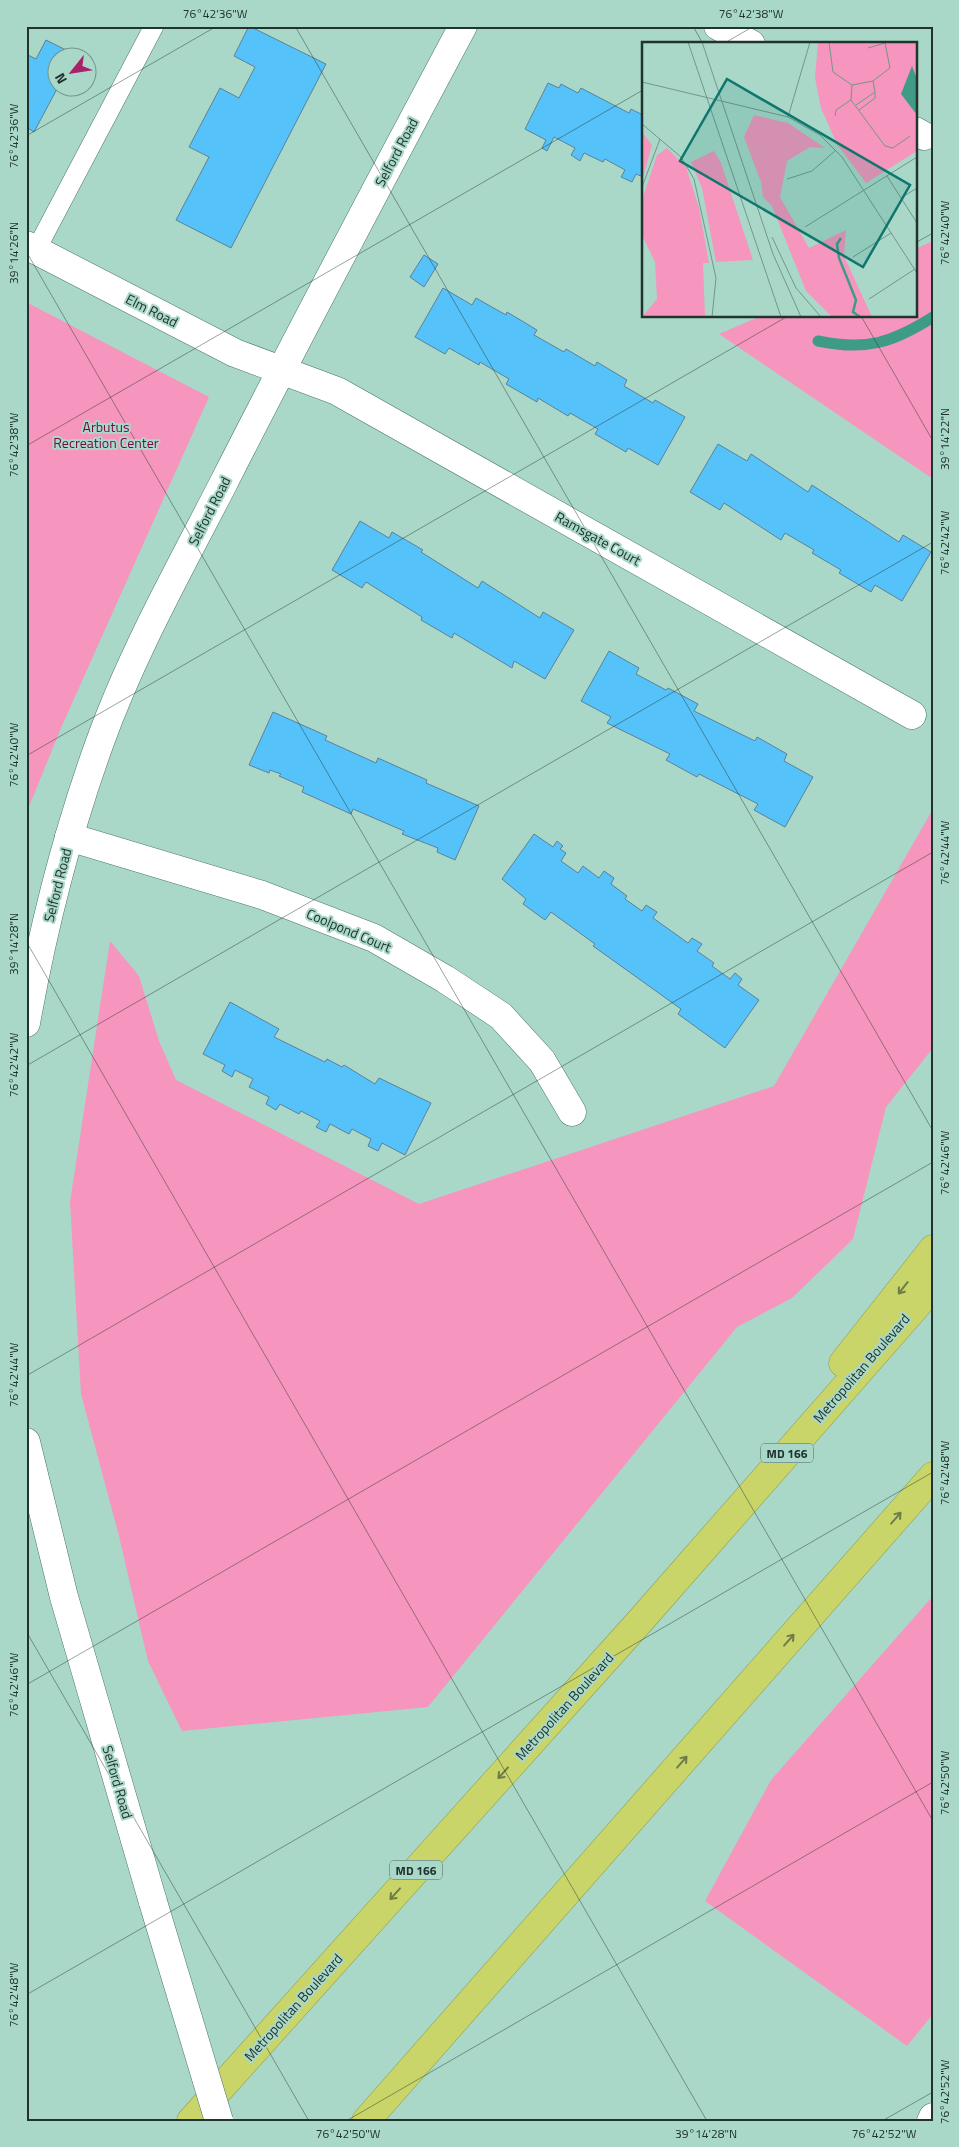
<svg xmlns="http://www.w3.org/2000/svg" width="959" height="2147" font-family="'Titillium Web',sans-serif">
  <rect width="100%" height="100%" fill="#a9d8c9"/>
  <g fill="#f695bd">
    <path d="M933 241V479L719 334 761 316H915V249Z"/>
    <path d="M26 302 209 397 61 728 26 814Z"/>
    <path d="M933 809V1048L886 1107 853 1239 792 1298 737 1327 428 1707 182 1731 148 1661 119 1536 81 1394 70 1202 110 941 139 976 159 1041 176 1080 419 1204 774 1086Z"/>
    <path d="M933 1596V2014L907 2046 705 1901 771 1780Z"/>
  </g>
  <g fill="none" stroke-linecap="round" stroke-linejoin="round">
    <path stroke="#3e9b85" stroke-width="11" d="M818 341C866 351 892 343 933 317"/>
  </g>
  <g fill="#56c2fa" stroke="#5c8197">
    <path d="M249 26 326 64 231 248 176 220 209 157 189 147 220 88 239 98 255 67 234 56Z"/>
    <path d="M46 40 74 54 73 58H58V87L34 132 26 127V54L36 59Z"/>
    <path d="M548 83 559 88 561 84 578 93 581 88 629 113 631 109 643 115V177L636 174 632 182 621 177 625 170 605 159 603 162 584 153 580 161 571 155 575 148 554 137 547 151 542 148 546 140 525 129Z"/>
    <path d="M424 255 438 264 424 287 410 277Z"/>
    <path d="M443 288 472 305 476 298 506 315 507 312 537 330 534 335 564 352 566 349 595 366 597 362 627 380 624 386 653 403 655 400 685 417 658 465 628 448 626 452 595 434 598 429 570 413 568 416 538 398 537 402 506 384 509 379 480 362 479 365 449 348 445 354 415 337Z"/>
    <path d="M718 444 747 461 751 454 808 492 812 485 899 542 903 535 931 552 902 601 875 585 871 592 839 573 841 570 812 553 814 550 785 533 781 540 724 503 720 510 690 492Z"/>
    <path d="M360 521 389 538 392 532 423 550 421 552 478 588 482 581 540 618 543 612 574 630 545 679 514 661 512 668 454 633 452 638 421 620 422 617 366 582 362 588 332 570Z"/>
    <path d="M609 651 639 668 636 674 666 690 668 688 698 704 694 711 755 741 757 737 787 754 784 761 813 777 785 827 754 810 758 804 699 774 697 777 666 760 670 754 607 723 611 717 581 701Z"/>
    <path d="M273 712 327 736 325 740 376 763 378 758 427 780 426 783 479 806 455 860 437 852 438 848 402 834 404 831 353 809 351 814 302 792 304 787 279 776 281 774 270 770 269 773 249 765Z"/>
    <path d="M534 834 553 847 557 841 563 846 560 849 566 853 561 861 578 873 583 866 599 878 604 871 614 878 611 884 627 896 625 899 642 911 646 905 657 912 653 918 688 943 692 938 702 944 697 951 714 963 712 966 730 979 735 973 742 979 738 985 759 1000 725 1048 678 1014 681 1009 593 946 595 944 551 912 545 920 523 904 526 899 502 879Z"/>
    <path d="M230 1002 279 1029 274 1037 325 1062 327 1059 342 1067 344 1065 375 1084 379 1078 431 1103 405 1155 382 1143 378 1151 368 1146 371 1139 352 1129 349 1134 330 1124 326 1132 316 1127 320 1121 301 1111 299 1114 280 1104 276 1110 266 1104 269 1097 249 1087 253 1079 235 1070 232 1077 222 1071 225 1065 203 1054Z"/>
  </g>
  <g fill="none" stroke-linecap="round" stroke-linejoin="round">
    <g stroke="#4b776b" stroke-width="20">
      <path id="service" d="M36 250 154 26"/>
    </g>
    <g stroke="#4b776b" stroke-width="29">
      <g id="minor">
        <path d="M718 26 751 44"/>
        <path d="M915 131 924 136"/>
        <path d="M26 245 235 353 337 391 912 715"/>
        <path d="M69 837 262 895 374 938 445 979 501 1016 542 1061 572 1112"/>
        <path d="M931 2121 933 2117"/>
      </g>
    </g>
    <g stroke="#4b776b" stroke-width="29">
      <path id="tertiary" d="M26 1023C43 928 67 833 100 742 132 653 180 568 223 484 301 330 382 178 463 26"/>
    </g>
    <g stroke="#4b776b" stroke-width="29">
      <path id="secondary" d="M26 1442 64 1597 153 1902"/>
    </g>
    <g stroke="#8e9c54" stroke-width="29">
      <g id="motorway">
        <path d="M843 1363 933 1249"/>
        <path d="M191 2121 641 1620 933 1287"/>
        <path d="M366 2121 933 1476"/>
      </g>
    </g>
    <use href="#service" stroke="#fff" stroke-width="19"/>
    <use href="#minor" stroke="#fff" stroke-width="28"/>
    <use href="#tertiary" stroke="#fff" stroke-width="28"/>
    <use href="#secondary" stroke="#fff" stroke-width="28"/>
    <use href="#motorway" stroke="#c9d568" stroke-width="28"/>
    <g stroke="#4b776b" stroke-width="29" stroke-linecap="butt">
      <path id="secondary-bridge" d="M153 1902 219 2121"/>
    </g>
    <use href="#secondary-bridge" stroke="#fff" stroke-width="28"/>
  </g>
  <defs><path id="oneway-shaft" d="M-6 0H5M1.5-3L5.5 0L1.5 3" fill="none" stroke-width="1.6" stroke-linecap="round" stroke-linejoin="round" transform="scale(1.25)"/></defs>
  <g stroke="#6d7c48">
    <use href="#oneway-shaft" transform="translate(903 1288) rotate(128)"/>
    <use href="#oneway-shaft" transform="translate(896 1518) rotate(-49)"/>
    <use href="#oneway-shaft" transform="translate(789 1640) rotate(-49)"/>
    <use href="#oneway-shaft" transform="translate(682 1762) rotate(-49)"/>
    <use href="#oneway-shaft" transform="translate(503 1773) rotate(132)"/>
    <use href="#oneway-shaft" transform="translate(395 1894) rotate(132)"/>
  </g>
  <path fill="none" stroke="#21332e" stroke-width="1" stroke-opacity="0.45" d="M295 26 933 1131M693 26 703 44M723 44 754 26M26 136 217 26M915 243 933 233M26 251 933 1821M861 316 933 441M26 446 643 90M26 756 788 316M26 941 707 2121M26 1066 933 542M26 1376 933 852M26 1631 309 2121M26 1685 933 1162M26 1995 933 1472M346 2121 933 1782M882 2121 933 2092"/>
  <g text-anchor="middle" dominant-baseline="central" stroke-width="4" stroke-linejoin="round" paint-order="stroke">
    <g fill="#a9d8c9" stroke="#4a645c" stroke-width="1">
      <rect x="761" y="1443.5" width="52" height="19" rx="4"/>
      <rect x="390" y="1860.5" width="52" height="19" rx="4"/>
    </g>
    <g font-size="12" font-weight="bold" fill="#21332e">
      <text x="787" y="1453">MD 166</text>
      <text x="416" y="1870">MD 166</text>
    </g>
    <g font-size="14" fill="#21332e" stroke="#a9d8c9">
      <text transform="translate(396 152) rotate(-62)">Selford Road</text>
      <text transform="translate(152 310) rotate(27)">Elm Road</text>
      <text transform="translate(209 511) rotate(-63)">Selford Road</text>
      <text transform="translate(598 538) rotate(29)">Ramsgate Court</text>
      <text transform="translate(57 885) rotate(-76)">Selford Road</text>
      <text transform="translate(349 930) rotate(23)">Coolpond Court</text>
      <text transform="translate(861 1368) rotate(-49)">Metropolitan Boulevard</text>
      <text transform="translate(564 1706) rotate(-48)">Metropolitan Boulevard</text>
      <text transform="translate(118 1782) rotate(74)">Selford Road</text>
      <text transform="translate(293 2007) rotate(-48)">Metropolitan Boulevard</text>
    </g>
    <g font-size="14" fill="#790848" stroke="#a9d8c9">
      <text x="106" y="426">Arbutus<tspan x="106" dy="16">Recreation Center</tspan></text>
    </g>
  </g>
  <g transform="translate(642 42)">
    <rect width="275" height="275" fill="#a9d8c9"/>
    <path d="M176 0H275V109L224 141 195 102 179 66 173 36ZM112 73 146 81 183 106 168 105 145 119 138 155 167 206 204 188 202 214 230 275H190L164 249 130 164 121 155 119 140 102 95ZM0 90 10 103 0 139ZM25 106 44 125 57 166 67 221H61L63 275H0L15 257 13 220 0 193V158L15 113ZM72 109 79 121 111 218 74 220 60 146 49 120Z" fill="#f695bd"/>
    <path d="M270 24 275 37V73L259 52Z" fill="#3e9b85"/>
    <path fill="none" stroke="#3e9b85" stroke-width="2.5" d="M199 196 195 202 197 216 214 258 211 270 218 275"/>
    <path fill="none" stroke="#73968b" stroke-width="1" d="M46 0 139 275M60 0 131 212 159 275M187 0 191 30 210 43 231 39 248 26 243 1 226 6M0 40 146 75 168 0M209 58 243 104 251 106 268 94M214 63 233 50 231 39M217 68 233 56V50M193 74 194 68 209 58 210 43M146 75 178 93 200 115 275 231M0 82 39 115 52 137 74 236 70 275M245 134 275 181M145 137 170 129 194 108M0 145 18 97M259 156 275 146M163 185 275 115M130 195 154 246 179 275M211 215 249 191M227 257 273 227"/>
    <path fill="#0f766e" fill-opacity="0.15" stroke="#0f766e" stroke-width="2.5" d="M85 37 268 143 221 225 38 119Z"/>
    <rect width="275" height="275" fill="none" stroke="#21332e" stroke-width="2.5"/>
  </g>
  <rect width="959" height="2147" fill="none" stroke="#a9d8c9" stroke-width="55"/>
  <g transform="translate(72 72) rotate(240)"><circle r="24" fill="#a9d8c9" stroke="#73968b"/>
  <path d="M0-4L9 19L0 12L-9 19Z" fill="#a92168"/>
  <text y="-8" font-size="14" font-weight="bold" text-anchor="middle" fill="#21332e">N</text>
  </g>
  <rect x="28" y="28" width="904" height="2092" fill="none" stroke="#21332e" stroke-width="2"/>
  <g font-size="12" text-anchor="middle" fill="#21332e">
    <text x="215" y="18">76°42'36"W</text>
    <text x="751" y="18">76°42'38"W</text>
    <text transform="translate(14 136) rotate(-90)" y="4">76°42'36"W</text>
    <text transform="translate(945 233) rotate(-90)" y="4">76°42'40"W</text>
    <text transform="translate(14 253) rotate(-90)" y="4">39°14'26"N</text>
    <text transform="translate(945 439) rotate(-90)" y="4">39°14'22"N</text>
    <text transform="translate(14 445) rotate(-90)" y="4">76°42'38"W</text>
    <text transform="translate(945 543) rotate(-90)" y="4">76°42'42"W</text>
    <text transform="translate(14 755) rotate(-90)" y="4">76°42'40"W</text>
    <text transform="translate(945 853) rotate(-90)" y="4">76°42'44"W</text>
    <text transform="translate(14 944) rotate(-90)" y="4">39°14'28"N</text>
    <text transform="translate(14 1065) rotate(-90)" y="4">76°42'42"W</text>
    <text transform="translate(945 1163) rotate(-90)" y="4">76°42'46"W</text>
    <text transform="translate(14 1375) rotate(-90)" y="4">76°42'44"W</text>
    <text transform="translate(945 1473) rotate(-90)" y="4">76°42'48"W</text>
    <text transform="translate(14 1685) rotate(-90)" y="4">76°42'46"W</text>
    <text transform="translate(945 1783) rotate(-90)" y="4">76°42'50"W</text>
    <text transform="translate(14 1995) rotate(-90)" y="4">76°42'48"W</text>
    <text transform="translate(945 2092) rotate(-90)" y="4">76°42'52"W</text>
    <text x="348" y="2138">76°42'50"W</text>
    <text x="706" y="2138">39°14'28"N</text>
    <text x="884" y="2138">76°42'52"W</text>
  </g>
</svg>
